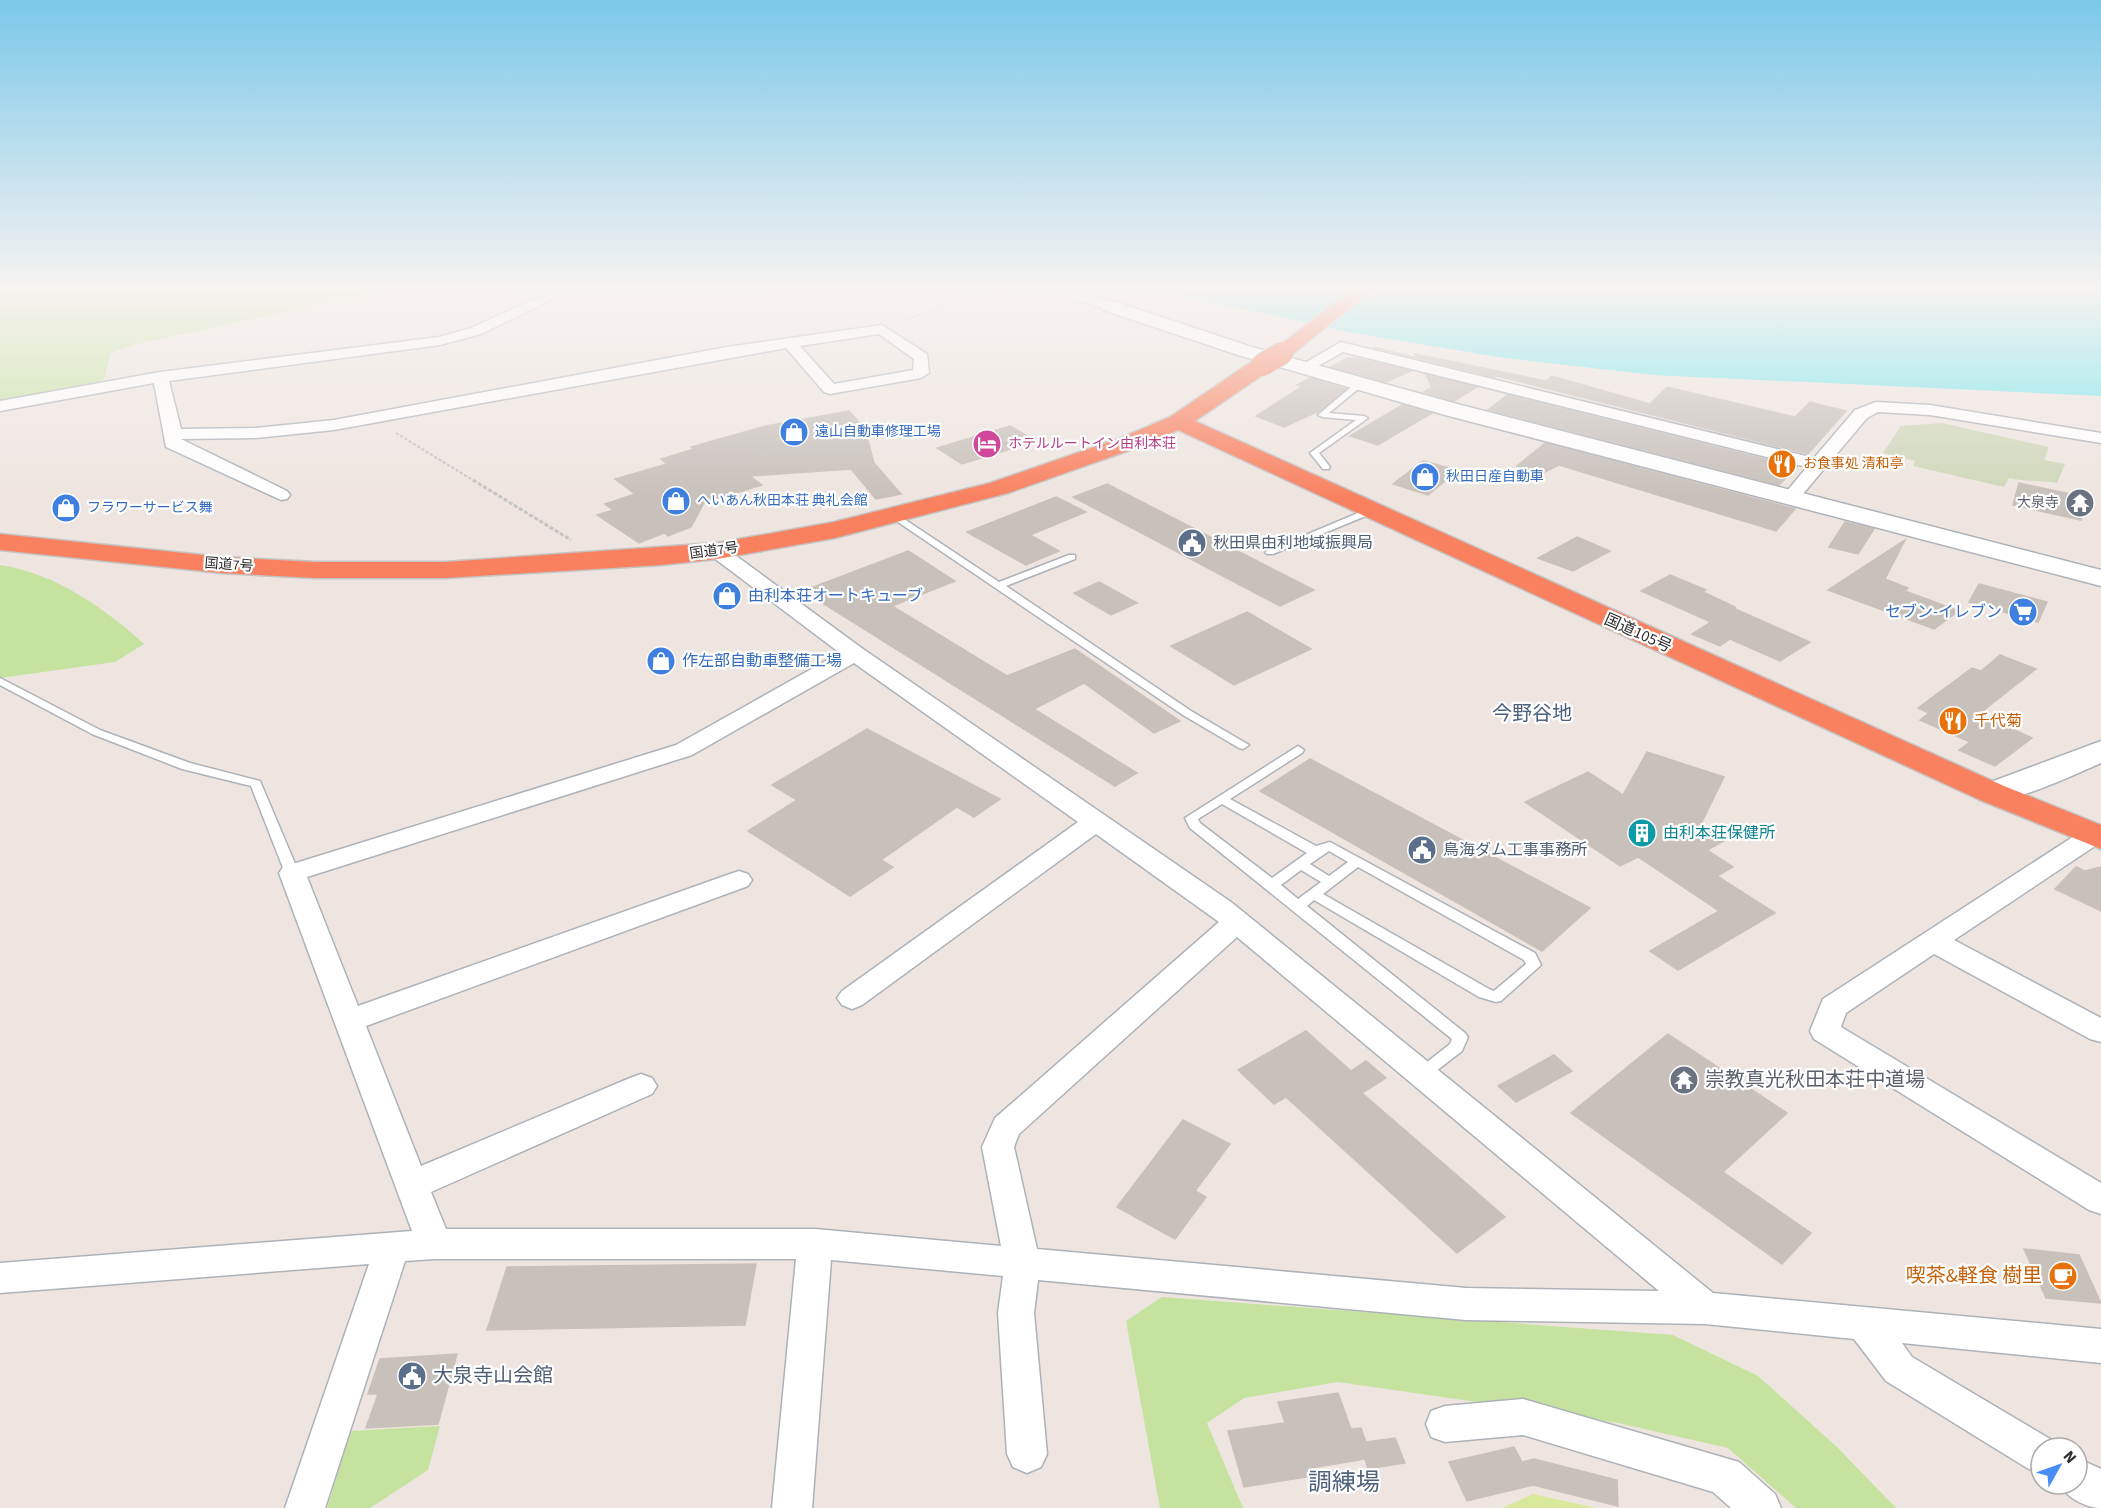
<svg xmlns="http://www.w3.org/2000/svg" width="2101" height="1508" font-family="'Source Sans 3','Noto Sans JP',sans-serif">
  <rect width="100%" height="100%" fill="#eee5e0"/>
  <g fill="#c5e29f">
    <path d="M0 287H403L137 344 111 353 104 379 90 385 0 402Z"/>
    <path d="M0 565C55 573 104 608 144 644L115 662 0 678Z"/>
    <path d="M1162 1297 1673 1335 1758 1376 1837 1447 1896 1508H1796L1728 1448 1618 1423 1477 1402 1338 1382 1244 1398 1207 1423 1243 1508H1160L1126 1321Z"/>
    <path d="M440 1426 428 1470 370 1508H327L351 1431Z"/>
  </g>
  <path fill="#ced7b8" d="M1942 423 2049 447 2044 460 2065 464 2057 483C2041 480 2025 482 2009 478L2004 487 1913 466 1915 461 1883 453 1901 426Z"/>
  <path fill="#d9e99b" d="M1533 1494 1596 1508H1502Z"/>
  <path fill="#78e6eb" d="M1140 287H2101V396L1653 375 1504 358 1353 333Z"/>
  <g fill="#c7c0bb" stroke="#cac0ba" stroke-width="1.5">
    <path d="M1373 347 1417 358 1415 354 1546 381 1552 376 1650 404 1667 387 1795 417 1810 402 1846 411 1808 454 1497 376 1494 377Z"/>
    <path d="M1347 358H1356L1411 371 1386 382 1331 367Z"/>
    <path d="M1426 375 1477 387 1454 401 1424 392 1432 387Z"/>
    <path d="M1310 378 1346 389 1319 411 1284 427 1256 416 1303 386 1297 385Z"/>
    <path d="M1507 395 1797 467 1779 485 1488 410Z"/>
    <path d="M1402 405 1432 413 1378 445 1350 436Z"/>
    <path d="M849 411 865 429 874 463 901 494 876 499 851 469 750 476 762 485 704 503 691 527 668 536 664 533 639 543 597 515 613 510 605 504 635 494 615 479 667 464 661 459 694 449 691 447 766 426Z"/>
    <path d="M1010 426 1036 441 962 464 937 448Z"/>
    <path d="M1545 443 1795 509 1776 531 1559 465 1539 475 1517 466Z"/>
    <path d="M1423 461 1458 470 1428 495 1393 484Z"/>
    <path d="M2019 483 2085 497 2081 520 2013 505Z"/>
    <path d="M1107 484 1314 590 1280 606 1073 497Z"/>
    <path d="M1056 497 1086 512 1030 535 1059 551 1026 565 967 532Z"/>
    <path d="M1845 522 1874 529 1858 554 1829 547Z"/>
    <path d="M1577 537 1610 551 1573 571 1538 558Z"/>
    <path d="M1905 540 1885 579 1908 588 1905 591 1959 611 1934 629 1828 590Z"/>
    <path d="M908 551 955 581 892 606 1007 676 1075 649 1180 721 1154 733 1084 683 1034 709 1137 773 1115 786 803 591Z"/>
    <path d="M1670 575 1706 590 1703 592 1735 607 1733 608 1810 642 1780 661 1730 639 1720 646 1692 634 1711 622 1641 591Z"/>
    <path d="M1099 582 1137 603 1111 615 1074 593Z"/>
    <path d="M1979 584 2047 602 2038 622 1969 602Z"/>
    <path d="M1247 612 1311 649 1234 685 1171 646Z"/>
    <path d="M2000 655 2036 669 1979 714 2032 738 1995 766 1959 750 1970 742 1920 720 1929 713 1918 708 1972 668 1981 671Z"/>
    <path d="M867 729 1000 799 974 817 957 807 881 860 893 867 850 896 748 831 797 800 772 785Z"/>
    <path d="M1647 752 1724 777 1700 826 1724 841 1707 850 1733 867 1717 876 1775 913 1678 970 1650 951 1719 911 1638 857 1620 866 1525 802 1588 772 1623 795Z"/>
    <path d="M1310 759 1590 908 1542 951 1260 791Z"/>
    <path d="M2076 867 2085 871 2101 867V911L2055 889Z"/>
    <path d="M1306 1031 1351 1071 1366 1061 1386 1078 1362 1093 1505 1217 1457 1253 1286 1097 1274 1104 1238 1070Z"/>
    <path d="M1668 1034 1787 1113 1723 1172 1811 1233 1782 1264 1571 1113Z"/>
    <path d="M1554 1055 1572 1071 1516 1102 1498 1086Z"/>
    <path d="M1183 1120 1230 1144 1195 1191 1206 1197 1175 1239 1117 1207Z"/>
    <path d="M2024 1249 2079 1255 2101 1303 2046 1298Z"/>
    <path d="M756 1264 745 1325 487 1330 507 1267Z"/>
    <path d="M457 1354 438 1424 366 1428 378 1394H368L380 1359Z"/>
    <path d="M1338 1393 1351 1429 1361 1428 1366 1442 1395 1438 1405 1463 1368 1469 1365 1459 1311 1468 1313 1476 1244 1487 1228 1431 1285 1423 1278 1402Z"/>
    <path d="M1514 1447 1522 1462 1534 1459 1617 1480 1618 1506 1533 1485 1467 1501 1449 1462Z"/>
  </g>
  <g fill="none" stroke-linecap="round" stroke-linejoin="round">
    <g stroke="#adb2b9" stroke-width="3">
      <g id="lane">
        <path d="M1357 382 1364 384 1329 413 1364 416 1368 418 1319 453 1330 467 1329 469H1323L1310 453 1356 420 1322 417 1318 415Z"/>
        <path d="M1370 508 1373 509V513L1273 554H1267L1265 552Z"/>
        <path d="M895 513 999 582 1069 555H1075V559L1006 586 1191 711 1249 745 1243 749 1239 748 1183 715 892 518V514Z"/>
        <path d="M0 678 100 730 190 763 260 781 299 873 297 876H287L285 873 251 786 182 769 92 734 0 685Z"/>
        <path d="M1298 746 1304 750 1302 753 1230 799 1316 846 1330 842 1535 953 1541 965 1501 1001 1496 1002 1479 997 1314 900 1307 906 1465 1033 1468 1037 1462 1051 1427 1078 1422 1080 1417 1078 1414 1074 1417 1070 1450 1044 1452 1039 1190 828 1185 818ZM1222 804 1307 853 1272 878 1200 823 1198 819ZM1329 851 1348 862 1329 876 1310 864ZM1358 867 1524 960 1526 964 1494 991 1489 989 1323 894ZM1301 870 1321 882 1298 899 1281 885Z"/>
      </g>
    </g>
    <g stroke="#adb2b9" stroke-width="3">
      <g id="street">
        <path d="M561 287H578L481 334 440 345 169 381 181 429 256 428 334 420 727 347 882 325 927 354 929 373 921 378 830 394 824 392 786 348 334 430 256 438 181 439 287 491 290 495 287 499 281 500 166 447 154 383 0 411V401L160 372 439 337 471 328ZM879 334 914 359 913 370 834 384 800 346Z"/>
        <path d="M1040 287H1060L1115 303 1117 306 1110 310 1042 290Z"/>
        <path d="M1341 342 1814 458 1855 410 1876 402 1930 405 2101 433V443L1930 415 1878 412 1867 418 1797 501 1791 503 1782 497 1807 467 1343 352 1309 371H1299L1296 368Z"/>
        <path d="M717 545 724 547 863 649 1231 902 1713 1293 2101 1329V1363L1902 1343 1912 1357 2055 1442 2058 1448H2041V1474L2027 1468 1886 1381 1854 1339 1705 1324 1466 1320 1038 1280 1034 1313 1047 1454 1041 1467 1027 1473 1013 1467 1007 1454 998 1313 1003 1276 831 1260 812 1508H772L796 1259H434L405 1261 325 1508H285L369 1264 0 1293V1263L412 1231 279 873 283 867 676 745 840 653 710 555 707 551ZM854 663 1078 822 842 991 837 998 842 1005 852 1009 862 1005 1096 834 1219 922 995 1118 982 1147 1001 1246 815 1229H446L431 1192 652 1094 657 1086 652 1078 641 1074 630 1078 421 1166 366 1026 748 886 752 880 748 874 739 871 730 874 358 1006 307 877 692 755ZM1237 937 1659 1291 1466 1288 1037 1249 1014 1147 1019 1134Z"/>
        <path d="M2094 827 2101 829V842L1954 940 2101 1018V1042L2090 1039 1934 954 1846 1013 1841 1027 2101 1183V1214L2089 1210 1814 1039 1810 1031 1823 999 2085 829Z"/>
        <path d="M1523 1399 1739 1462 1775 1494 1781 1508H1731L1713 1492 1523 1435 1445 1442 1431 1437 1426 1424 1431 1411 1445 1406Z"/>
        <path d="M2077 1458 2101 1469V1508C2087 1508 2066 1498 2060 1484H2077Z"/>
      </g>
    </g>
    <g stroke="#adb2b9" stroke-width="3">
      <g id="secondary">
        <path d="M1110 300 1252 347 1461 405 2101 570V586L1445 415 1238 355 1103 310 1100 306 1103 302Z"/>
        <path d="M2101 741V763C2073 775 2008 807 1980 800L1975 793 1980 786Z"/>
      </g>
    </g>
    <g stroke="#c4c4c4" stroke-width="3">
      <g id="highway">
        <path d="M1356 287H1376L1289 357H1275L1272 353 1275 349Z"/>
        <path d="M1262 359 1270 360 1273 365 1270 370 1195 421 2004 786 2101 825V849L1980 800 1178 430 1139 447 1008 493 835 538 717 559 661 565 445 578H315L222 573 0 550V534L222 557 315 562H445L717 543 834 522 990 483 1123 437 1170 417 1254 360Z"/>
      </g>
    </g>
    <g stroke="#c4c4c4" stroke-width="2" stroke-dasharray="3 2" stroke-linecap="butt">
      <path d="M903 321 998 287"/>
      <path d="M396 433 476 482"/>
    </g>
    <path stroke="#c4c4c4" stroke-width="3" stroke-dasharray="4 2" stroke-linecap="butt" d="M473 480 571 540"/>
    <use href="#lane" fill="#fff" fill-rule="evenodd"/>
    <use href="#street" fill="#fff" fill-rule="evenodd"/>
    <use href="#secondary" fill="#fff" fill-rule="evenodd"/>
    <use href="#highway" fill="#f98160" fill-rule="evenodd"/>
    <g stroke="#c4c4c4" stroke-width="24" stroke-linecap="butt">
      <path id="highway-bridge" d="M1262 365 1282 353"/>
    </g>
    <use href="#highway-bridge" stroke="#f98160" stroke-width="22"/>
  </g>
  <linearGradient id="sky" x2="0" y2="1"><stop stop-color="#7bc8e9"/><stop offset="0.58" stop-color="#f7f3f1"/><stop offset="1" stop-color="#f7f3f1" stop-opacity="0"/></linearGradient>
  <rect width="2101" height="498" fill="url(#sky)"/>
  <defs>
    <g id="shop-disc" transform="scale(1.5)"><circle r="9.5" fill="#3f7fe0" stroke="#fff"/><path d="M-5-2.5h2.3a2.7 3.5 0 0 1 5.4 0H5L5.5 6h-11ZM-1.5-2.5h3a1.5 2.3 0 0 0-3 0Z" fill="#fff"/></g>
    <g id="hotel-disc" transform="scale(1.5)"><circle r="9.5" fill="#d1479c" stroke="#fff"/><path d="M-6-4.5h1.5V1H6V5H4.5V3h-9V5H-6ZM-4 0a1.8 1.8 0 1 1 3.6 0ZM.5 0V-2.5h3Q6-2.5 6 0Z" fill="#fff"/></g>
    <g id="restaurant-disc" transform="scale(1.5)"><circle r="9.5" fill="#e8710a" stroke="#fff"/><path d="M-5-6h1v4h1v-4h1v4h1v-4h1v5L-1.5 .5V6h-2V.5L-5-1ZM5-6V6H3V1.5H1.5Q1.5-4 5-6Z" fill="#fff"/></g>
    <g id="temple-disc" transform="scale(1.5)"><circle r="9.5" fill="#6b7280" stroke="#fff"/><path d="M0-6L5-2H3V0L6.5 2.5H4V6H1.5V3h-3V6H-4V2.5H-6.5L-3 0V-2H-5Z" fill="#fff"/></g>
    <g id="civic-disc" transform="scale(1.5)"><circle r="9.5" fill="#5c6f8a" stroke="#fff"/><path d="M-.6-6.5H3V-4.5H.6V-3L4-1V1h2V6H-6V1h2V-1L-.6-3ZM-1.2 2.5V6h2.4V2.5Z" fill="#fff"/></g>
    <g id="supermarket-disc" transform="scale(1.5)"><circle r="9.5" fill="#3f7fe0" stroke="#fff"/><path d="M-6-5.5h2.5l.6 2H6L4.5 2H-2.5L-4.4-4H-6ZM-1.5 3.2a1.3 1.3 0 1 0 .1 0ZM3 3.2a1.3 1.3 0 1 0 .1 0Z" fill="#fff"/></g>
    <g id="building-disc" transform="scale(1.5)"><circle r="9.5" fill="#0f9aa8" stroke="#fff"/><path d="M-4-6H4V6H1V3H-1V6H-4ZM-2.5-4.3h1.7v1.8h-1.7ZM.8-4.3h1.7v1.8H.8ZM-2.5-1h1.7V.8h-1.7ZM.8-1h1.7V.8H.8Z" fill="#fff"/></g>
    <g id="cafe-disc" transform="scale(1.5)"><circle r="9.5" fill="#e8710a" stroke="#fff"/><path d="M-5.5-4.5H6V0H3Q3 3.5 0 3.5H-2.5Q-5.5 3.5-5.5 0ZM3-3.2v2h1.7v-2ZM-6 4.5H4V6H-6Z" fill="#fff"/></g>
  </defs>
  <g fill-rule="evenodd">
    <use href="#shop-disc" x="794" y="432"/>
    <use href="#hotel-disc" x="987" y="444"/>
    <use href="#restaurant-disc" x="1782" y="464"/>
    <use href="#shop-disc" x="1425" y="477"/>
    <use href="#shop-disc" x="676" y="501"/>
    <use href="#temple-disc" x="2080" y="503"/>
    <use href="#shop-disc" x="66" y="508"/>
    <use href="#civic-disc" x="1192" y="543"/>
    <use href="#shop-disc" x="727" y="596"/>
    <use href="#supermarket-disc" x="2023" y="612"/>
    <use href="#shop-disc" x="661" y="661"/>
    <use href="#restaurant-disc" x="1953" y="721"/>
    <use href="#building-disc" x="1642" y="833"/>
    <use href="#civic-disc" x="1422" y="850"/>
    <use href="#temple-disc" x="1684" y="1080"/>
    <use href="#cafe-disc" x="2063" y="1276"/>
    <use href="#civic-disc" x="412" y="1376"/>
  </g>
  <g text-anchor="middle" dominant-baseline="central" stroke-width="4.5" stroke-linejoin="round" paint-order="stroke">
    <g font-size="14" fill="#366cbe" stroke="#fff" text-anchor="start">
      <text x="815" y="432">遠山自動車修理工場</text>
      <text x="1446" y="477">秋田日産自動車</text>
      <text x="697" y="501">へいあん秋田本荘 典礼会館</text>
      <text x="87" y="508">フラワーサービス舞</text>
    </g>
    <g font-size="14" fill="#b23c85" stroke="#fff" text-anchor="start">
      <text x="1008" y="444">ホテルルートイン由利本荘</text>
    </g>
    <g font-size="14" fill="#c56008" stroke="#fff" text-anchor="start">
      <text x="1803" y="464">お食事処 清和亭</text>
    </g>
    <g font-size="14" fill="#5b616d" stroke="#fff" text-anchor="end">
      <text x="2059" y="503">大泉寺</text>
    </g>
    <g font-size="14" fill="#2d2d2d" stroke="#fff">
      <text transform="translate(714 551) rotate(-8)">国道7号</text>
      <text transform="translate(229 565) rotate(4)">国道7号</text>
    </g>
    <g font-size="16" fill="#4e5e75" stroke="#fff" text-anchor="start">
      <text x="1213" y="543">秋田県由利地域振興局</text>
      <text x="1443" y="850">鳥海ダム工事事務所</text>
    </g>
    <g font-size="16" fill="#366cbe" stroke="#fff" text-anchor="start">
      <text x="748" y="596">由利本荘オートキューブ</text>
      <text x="2002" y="612" text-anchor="end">セブン-イレブン</text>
      <text x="682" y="661">作左部自動車整備工場</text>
    </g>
    <g font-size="16" fill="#2d2d2d" stroke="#fff">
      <text transform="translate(1638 633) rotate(24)">国道105号</text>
    </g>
    <g font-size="16" fill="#c56008" stroke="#fff" text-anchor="start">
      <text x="1974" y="721">千代菊</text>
    </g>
    <g font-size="16" fill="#0d838f" stroke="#fff" text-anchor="start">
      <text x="1663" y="833">由利本荘保健所</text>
    </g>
    <g font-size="20" fill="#4e617d" stroke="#fff">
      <text x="1532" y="714">今野谷地</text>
    </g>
    <g font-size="20" fill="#5b616d" stroke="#fff" text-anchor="start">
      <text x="1705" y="1080">崇教真光秋田本荘中道場</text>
    </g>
    <g font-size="20" fill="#c56008" stroke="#fff" text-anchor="end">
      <text x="2042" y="1276">喫茶&amp;軽食 樹里</text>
    </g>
    <g font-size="20" fill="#4e5e75" stroke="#fff" text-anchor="start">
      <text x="433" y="1376">大泉寺山会館</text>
    </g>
    <g font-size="24" fill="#4e617d" stroke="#fff">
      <text x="1344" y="1482">調練場</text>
    </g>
  </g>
  <g transform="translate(2059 1466) rotate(50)"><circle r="28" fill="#ffffff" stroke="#ababab" stroke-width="1.5"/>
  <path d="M0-4.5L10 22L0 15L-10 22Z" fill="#478df4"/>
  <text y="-9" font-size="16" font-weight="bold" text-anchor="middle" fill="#2d2d2d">N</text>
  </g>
</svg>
